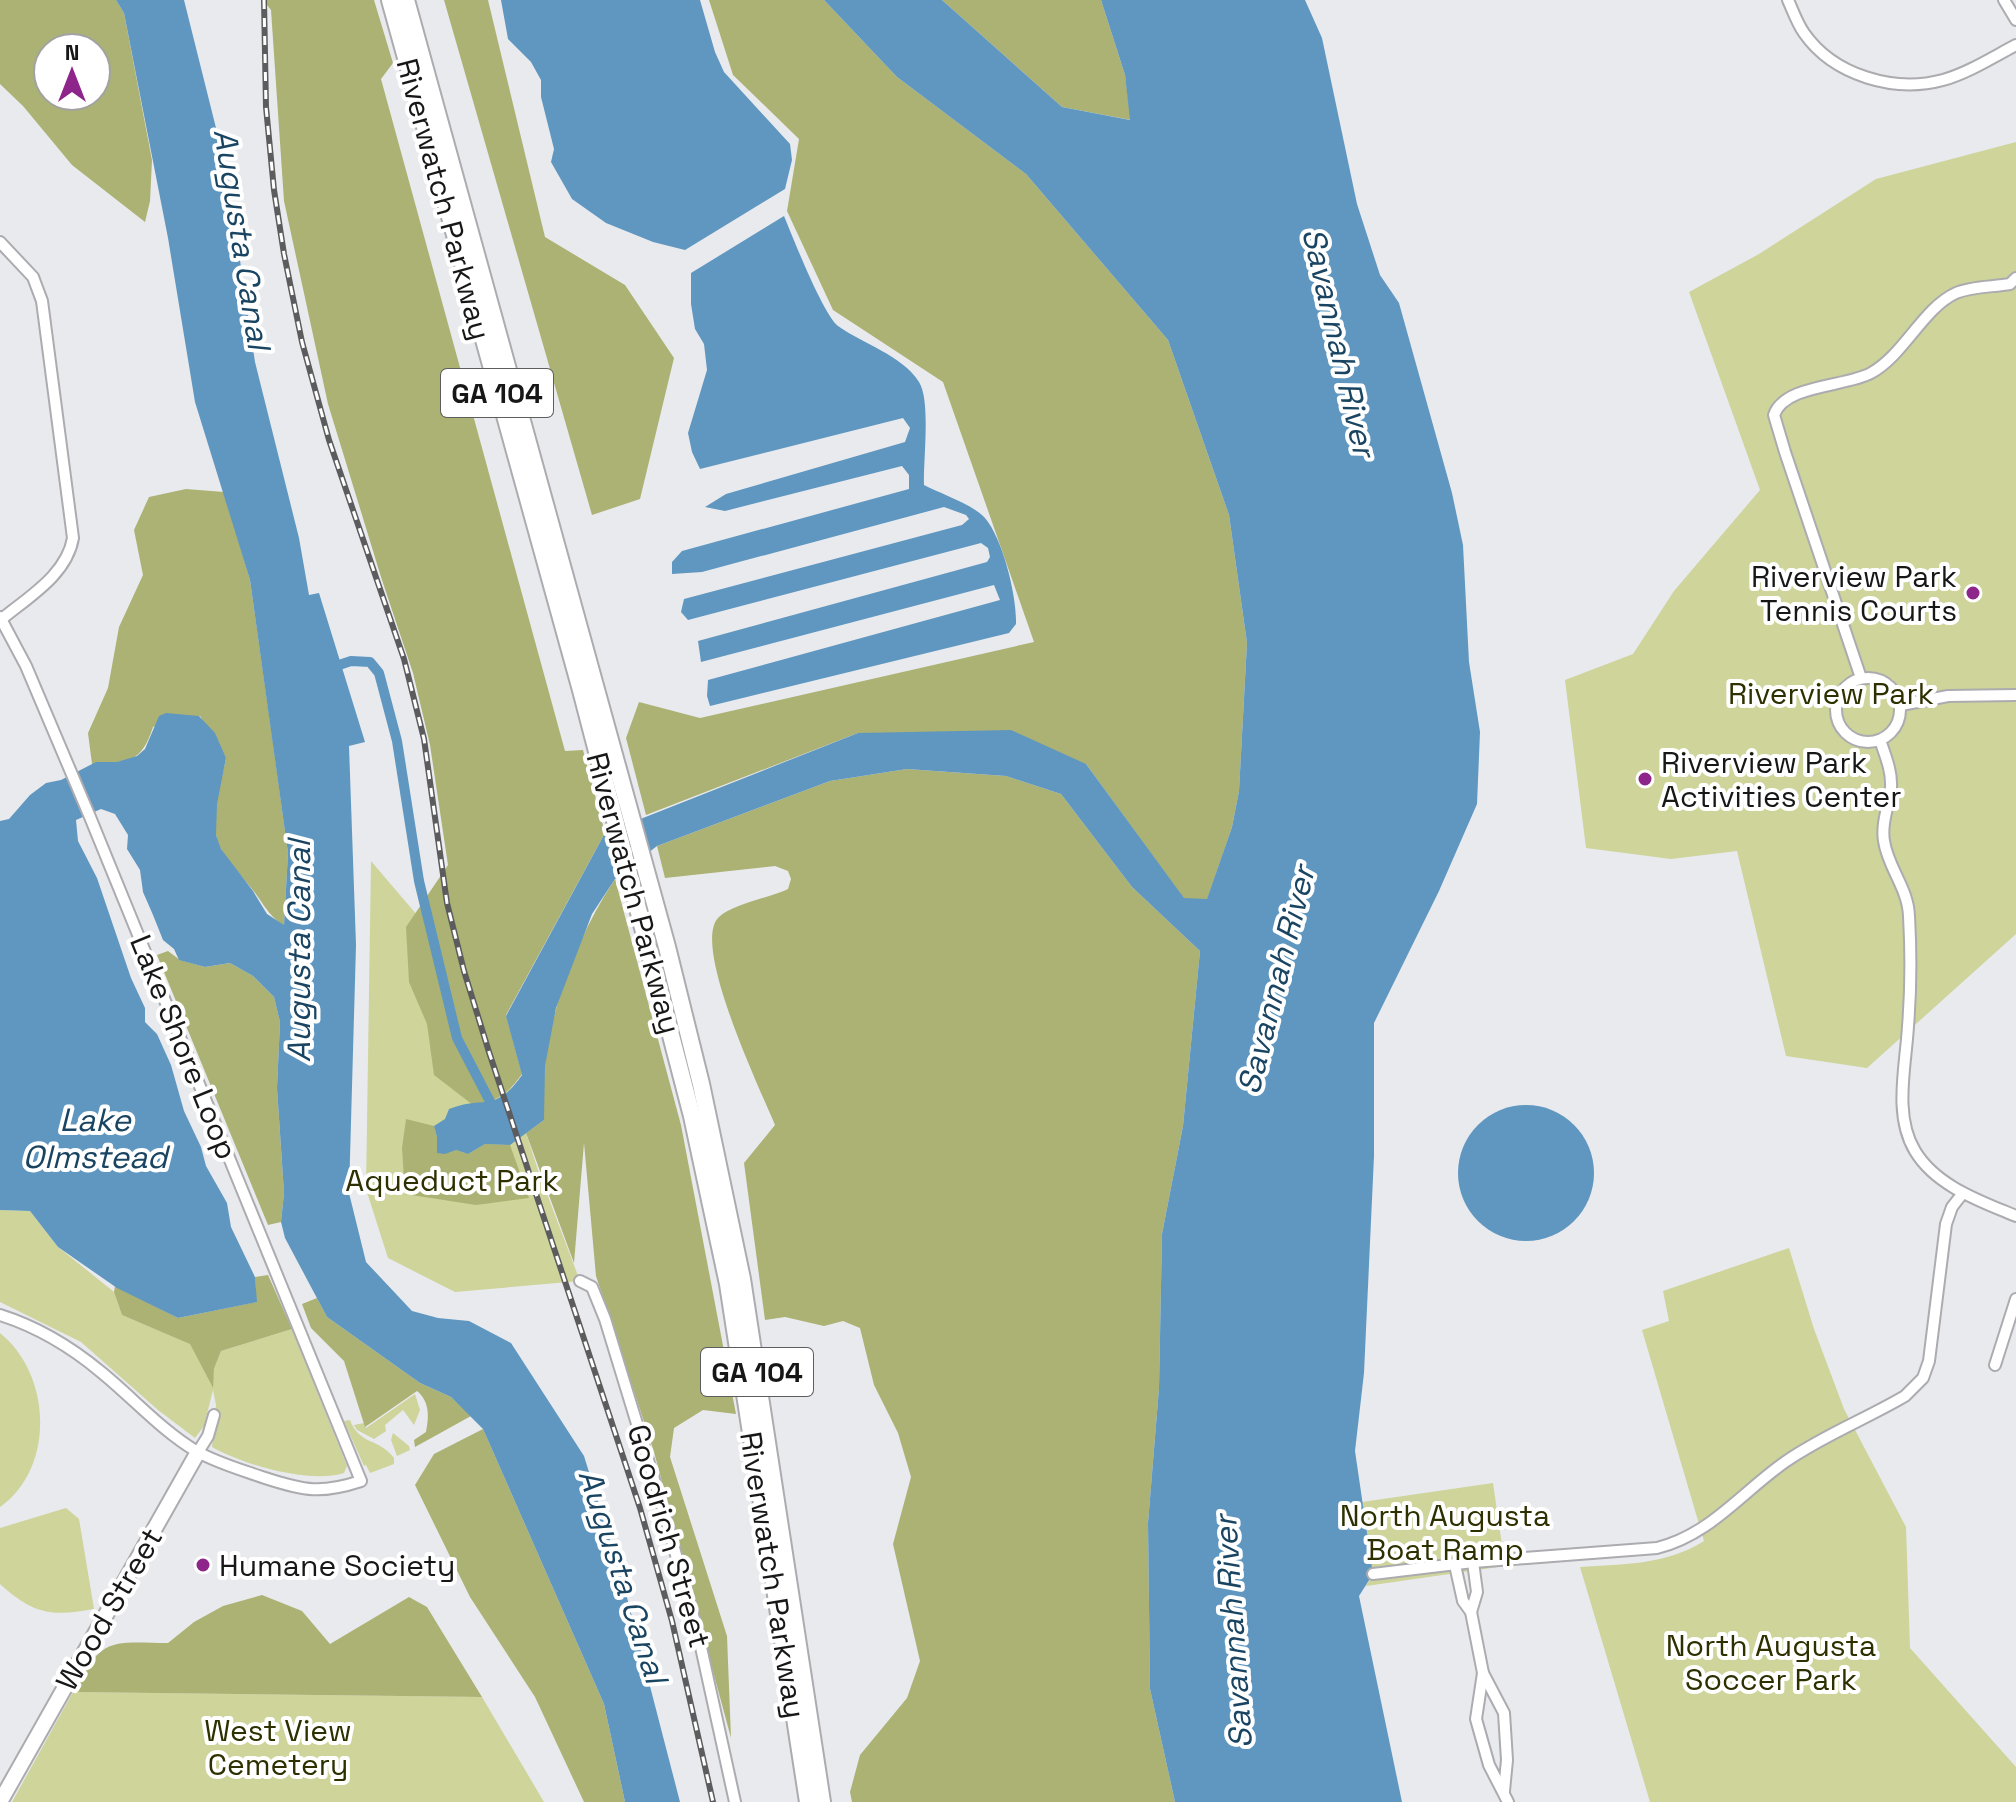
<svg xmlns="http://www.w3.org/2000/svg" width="2016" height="1802" font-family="'Space Grotesk',sans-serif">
  <rect width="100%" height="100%" fill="#e9eaee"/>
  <g fill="#ced49a">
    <path d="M2016 142V934L1867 1068 1786 1056 1737 851 1671 859 1586 848 1565 680 1633 654 1674 591 1760 490 1689 292 1759 254 1876 179Z"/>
    <path d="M371 861 417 915 499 1050 538 1170 580 1281 455 1292 388 1258 366 1189Z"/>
    <path d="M0 1210 30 1211 58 1247 114 1292 122 1315 190 1343 212 1386 214 1369 221 1351 292 1329 347 1466 344 1473C309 1484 244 1465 212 1447L216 1405 213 1390 204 1426 195 1438 158 1410 81 1342 0 1302Z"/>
    <path d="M1789 1248 1814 1329 1844 1409 1906 1527 1910 1648 2016 1767V1802H1650L1580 1567C1624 1564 1666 1565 1704 1541L1642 1330 1669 1321 1663 1291Z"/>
    <path d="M0 1333C51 1374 56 1467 0 1507Z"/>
    <path d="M415 1394 420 1410 414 1425 403 1410 385 1425 386 1431 374 1439 357 1430 354 1425 364 1423 366 1428Z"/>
    <path d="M350 1420C359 1445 379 1438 394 1458V1464L370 1473 366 1465 364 1466 344 1421Z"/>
    <path d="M393 1433 409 1446 410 1450 397 1456 391 1440Z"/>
    <path d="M1493 1483 1505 1566 1366 1586 1373 1574 1362 1502Z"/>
    <path d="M66 1508 79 1519 94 1609C51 1617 33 1614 0 1584V1528Z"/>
    <path d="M73 1692 482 1697 544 1802H12Z"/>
  </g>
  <g fill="#acb273" fill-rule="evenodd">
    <path d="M0 0H116L124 13 152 160 150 201 145 222 72 165 23 106 0 84ZM48 48H96V96H48Z"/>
    <path d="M263 0H374L393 63 381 79 565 751 583 750 605 833 506 1015 522 1074C509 1093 496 1102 473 1105L434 1075 427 1024 409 982 406 927 448 865 430 745 413 673 381 577 328 404 284 201 271 10Z"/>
    <path d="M444 0H488L545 237 625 285 674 358 640 499 592 515Z"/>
    <path d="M709 0H824L897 77 1026 174 1168 340 1229 515 1247 643 1239 791 1232 827 1207 900 1184 899 1086 764 858 733 646 815 626 738 639 702 700 718 1034 642 943 382 833 310 787 211 799 139 733 75Z"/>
    <path d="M942 0H1101L1125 75 1131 120 1062 107Z"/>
    <path d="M186 489 224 492 250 580 273 743 288 853 284 926C267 914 264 904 252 889 242 876 229 864 221 849 207 824 221 784 226 758L200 716H183L153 727C141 764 128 762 92 764L88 733 108 688 119 627 143 575 134 530 149 497Z"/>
    <path d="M907 769 1006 776 1061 794 1132 887 1200 951 1183 1126 1162 1234 1159 1388 1148 1523 1150 1689 1175 1802H852L850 1792 860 1755 907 1698 920 1661 893 1544 911 1477 898 1433 874 1385 860 1328 843 1321 824 1326 785 1317 765 1320 744 1163 775 1125C761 1091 690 943 719 917 733 904 769 898 788 889L791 879 788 871 775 866 665 878 657 846 830 781Z"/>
    <path d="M615 879 681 1125 736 1414 703 1410 674 1428 670 1457 727 1636 731 1738 654 1452 596 1276 584 1143 574 1263 526 1133 544 1120C544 1102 543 1082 545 1064 553 999 579 934 615 879Z"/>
    <path d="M168 951 180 960 205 967 230 963 253 976 274 997 280 1022 277 1088 284 1193 281 1222 268 1225 157 955Z"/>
    <path d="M406 1119 434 1126 437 1137V1153L456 1150 468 1154 485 1144 510 1145 529 1198 476 1205 405 1194 402 1148Z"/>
    <path d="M268 1275 292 1329 221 1351 214 1369 213 1388 190 1344 122 1315 114 1292 115 1286 178 1318 256 1302 255 1277Z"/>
    <path d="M317 1298 327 1317 420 1383 451 1397 471 1416 415 1447 414 1440 426 1432C429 1417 430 1402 417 1391L365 1427 344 1361 311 1328 302 1304Z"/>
    <path d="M483 1429 604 1704 625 1802H584L535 1697 470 1597 415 1485 434 1454Z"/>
    <path d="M262 1595 302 1611 330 1644 409 1597 427 1607 482 1697 73 1692C102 1637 109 1642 168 1643L194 1622 223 1606Z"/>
  </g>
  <g fill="#5f97c0">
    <path d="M116 0H184L227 172 255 362 299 538 309 595 319 593 365 742 349 746 356 945 349 1193 366 1262 412 1311 438 1318 469 1321 511 1343 584 1456 623 1582 680 1802H625L604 1704 483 1429 451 1397 420 1383 327 1317 285 1238 281 1222 284 1193 277 1088 280 1022 274 997 253 976 230 963 205 967 179 960 174 949 163 940 153 915 143 892 140 870 127 849 128 835 115 814 101 809 76 820 78 841 97 878 131 978 145 1008V1022L157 1034 171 1065 184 1111 201 1147 206 1166 227 1203 231 1227 255 1277 257 1302 178 1318 117 1288 58 1247 30 1211 0 1210V821L9 819 30 795 46 783 61 780 96 762H117L137 756 145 749 159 716 166 713 199 716 215 733 226 758 217 804 216 835 221 849 253 891 267 914 284 925 288 853 250 580 195 402 168 238 124 13Z"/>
    <path d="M501 0H700L715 52 724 72 790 144 792 160 785 189 685 250 653 242 606 223 572 199 551 162 554 149 541 97V80L531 62 508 39Z"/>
    <path d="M824 0H942L1062 107 1130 120 1125 75 1101 0H1305L1322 38 1357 204 1380 275 1399 303 1452 493 1463 545 1469 662 1480 732 1477 804 1439 891 1374 1023V1156L1364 1373 1355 1451 1373 1574 1359 1596 1402 1802H1175L1150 1689 1148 1523 1159 1388 1162 1234 1183 1126 1200 951 1132 887 1061 794 1006 776 907 769 830 781 657 846 615 879 592 914 556 1008 545 1066 544 1120 510 1145 485 1144 468 1154 456 1150 445 1154 437 1153V1137L434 1126 445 1119 449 1109C483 1095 495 1114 522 1075L506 1016 605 833 858 733 1011 730 1086 764 1184 898 1207 899 1232 827 1239 791 1247 643 1229 515 1168 340 1026 174 897 77Z"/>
    <path d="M784 216C793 238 823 314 838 326 863 344 902 355 919 382 931 401 923 460 924 485 939 493 974 505 985 518 1003 539 1017 597 1016 624L1009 633 710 706 707 696 708 680 1000 600 994 585 701 662 698 641 987 562 990 557 988 548 981 543 688 620 681 612 684 599 962 525 969 519 966 515 944 507 702 572 672 574V562L682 551 909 489V475L902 466 725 511 705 507 726 494 905 442 910 428 903 418 700 469 692 452 688 433 707 370 704 344 695 329 691 304V273Z"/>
    <circle cx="1526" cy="1173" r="68"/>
  </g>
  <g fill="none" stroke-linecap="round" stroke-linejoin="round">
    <path stroke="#5f97c0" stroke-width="10" d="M330 668 351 661 370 662 379 673 397 741 419 881 457 1038 497 1115"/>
    <g stroke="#acacb0" stroke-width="14">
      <g id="street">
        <path d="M1788 0C1793 11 1797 23 1804 33 1834 76 1895 93 1943 80 1968 73 1993 57 2016 45"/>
        <path d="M2004 0 2016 20"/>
        <path d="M0 242 33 277 42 301 73 538C67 574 30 596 3 618"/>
        <path d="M0 617 26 666 90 817 361 1481C321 1494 305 1491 265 1478 242 1470 217 1463 196 1451 161 1430 133 1398 101 1372 71 1347 38 1327 0 1315"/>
        <circle cx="1868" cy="710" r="32"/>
        <path d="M1861 678 1785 452 1774 415C1785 384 1846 387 1871 373 1904 355 1923 308 1956 293 1972 286 1993 287 2010 284L2016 278"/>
        <path d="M1901 705 1948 696 2016 695"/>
        <path d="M1880 740C1885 755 1892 771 1891 787 1889 805 1881 823 1884 841 1888 868 1908 888 1909 916 1911 952 1911 989 1908 1026 1906 1065 1893 1115 1915 1151 1936 1186 1980 1201 2016 1216"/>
        <path d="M580 1281 592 1287 605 1319 663 1509 697 1629 735 1802"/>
        <path d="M1995 1365 2016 1299"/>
        <path d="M198 1452 208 1436 214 1415"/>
        <path d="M1455 1565 1463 1601 1471 1612 1483 1673 1504 1713 1507 1760 1504 1791"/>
        <path d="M1373 1574 1473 1562 1657 1548C1710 1535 1742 1492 1785 1462 1822 1436 1866 1419 1905 1396L1923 1378 1929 1361 1946 1224 1952 1207 1963 1193"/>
        <path d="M1471 1612 1477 1592 1473 1562"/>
        <path d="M1483 1673 1476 1719 1489 1765 1508 1802"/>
      </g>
    </g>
    <g stroke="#acacb0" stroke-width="18">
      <path id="secondary" d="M0 1802 198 1452"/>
    </g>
    <g stroke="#acacb0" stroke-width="20">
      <g id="primary">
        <path d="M390 0 581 690 692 1116 728 1284 808 1802"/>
        <path d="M406 0 667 947 701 1084 742 1279 822 1802"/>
      </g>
    </g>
    <use href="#street" stroke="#fff" stroke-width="10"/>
    <use href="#secondary" stroke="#fff" stroke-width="14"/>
    <use href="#primary" stroke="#fff" stroke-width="16"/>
    <g stroke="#5c5c5e" stroke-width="6">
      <path id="rail" d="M264 0 266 107 274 190 284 254 302 342 329 440 404 659 424 739 447 903 464 971 489 1052 640 1508 672 1621 713 1802"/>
    </g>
    <use href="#rail" stroke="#fff" stroke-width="3" stroke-dasharray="9" stroke-linecap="butt"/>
  </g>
  <g fill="#8d258a" stroke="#fff" stroke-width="3">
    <circle cx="1973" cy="593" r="8"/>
    <circle cx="1645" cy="779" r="8"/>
    <circle cx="203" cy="1565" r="8"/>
  </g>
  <g text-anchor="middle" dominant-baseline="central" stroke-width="8" stroke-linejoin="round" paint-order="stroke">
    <g fill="#fff" stroke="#5d5d5d" stroke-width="2">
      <rect x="441" y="369" width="112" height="48" rx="6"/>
      <rect x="701" y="1348" width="112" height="48" rx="6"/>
    </g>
    <g font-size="28" font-weight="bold" fill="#171718">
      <text x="497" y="393">GA 104</text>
      <text x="757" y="1372">GA 104</text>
    </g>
    <g font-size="30" fill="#171718" stroke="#fff">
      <text transform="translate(444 199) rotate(75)">Riverwatch Parkway</text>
      <text transform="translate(634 893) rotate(75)">Riverwatch Parkway</text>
      <text transform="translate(184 1047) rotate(68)">Lake Shore Loop</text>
      <text transform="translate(669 1536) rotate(74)">Goodrich Street</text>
      <text transform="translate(773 1575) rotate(81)">Riverwatch Parkway</text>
      <text transform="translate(109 1609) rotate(-60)">Wood Street</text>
    </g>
    <g font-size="30" fill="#171718" stroke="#fff" text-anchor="start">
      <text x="1957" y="576" text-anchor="end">Riverview Park<tspan x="1957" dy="34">Tennis Courts</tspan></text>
      <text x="1661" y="762">Riverview Park<tspan x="1661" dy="34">Activities Center</tspan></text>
      <text x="219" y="1565">Humane Society</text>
    </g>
    <g font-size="30" fill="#2e3000" stroke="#fff">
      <text x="1831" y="693">Riverview Park</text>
      <text x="452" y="1180">Aqueduct Park</text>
      <text x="1445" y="1515">North Augusta<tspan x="1445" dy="34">Boat Ramp</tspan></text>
      <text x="1771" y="1645">North Augusta<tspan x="1771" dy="34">Soccer Park</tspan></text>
      <text x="278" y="1730">West View<tspan x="278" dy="34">Cemetery</tspan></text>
    </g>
    <g font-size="32" font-style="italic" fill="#1a4562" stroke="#fff">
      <text transform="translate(242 239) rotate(81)">Augusta Canal</text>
      <text transform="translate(1339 342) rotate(77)">Savannah River</text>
      <text transform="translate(299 951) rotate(-90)">Augusta Canal</text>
      <text transform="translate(1276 980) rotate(-76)">Savannah River</text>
      <text x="95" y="1120">Lake<tspan x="95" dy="37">Olmstead</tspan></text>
      <text transform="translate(623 1576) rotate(72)">Augusta Canal</text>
      <text transform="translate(1233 1632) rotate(-94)">Savannah River</text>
    </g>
  </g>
  <g transform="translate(72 72)"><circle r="38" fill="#ffffff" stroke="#a2a2a3" stroke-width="2"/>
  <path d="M0-6L14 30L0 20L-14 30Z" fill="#8d258a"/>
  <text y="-12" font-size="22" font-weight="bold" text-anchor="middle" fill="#171718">N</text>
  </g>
</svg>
